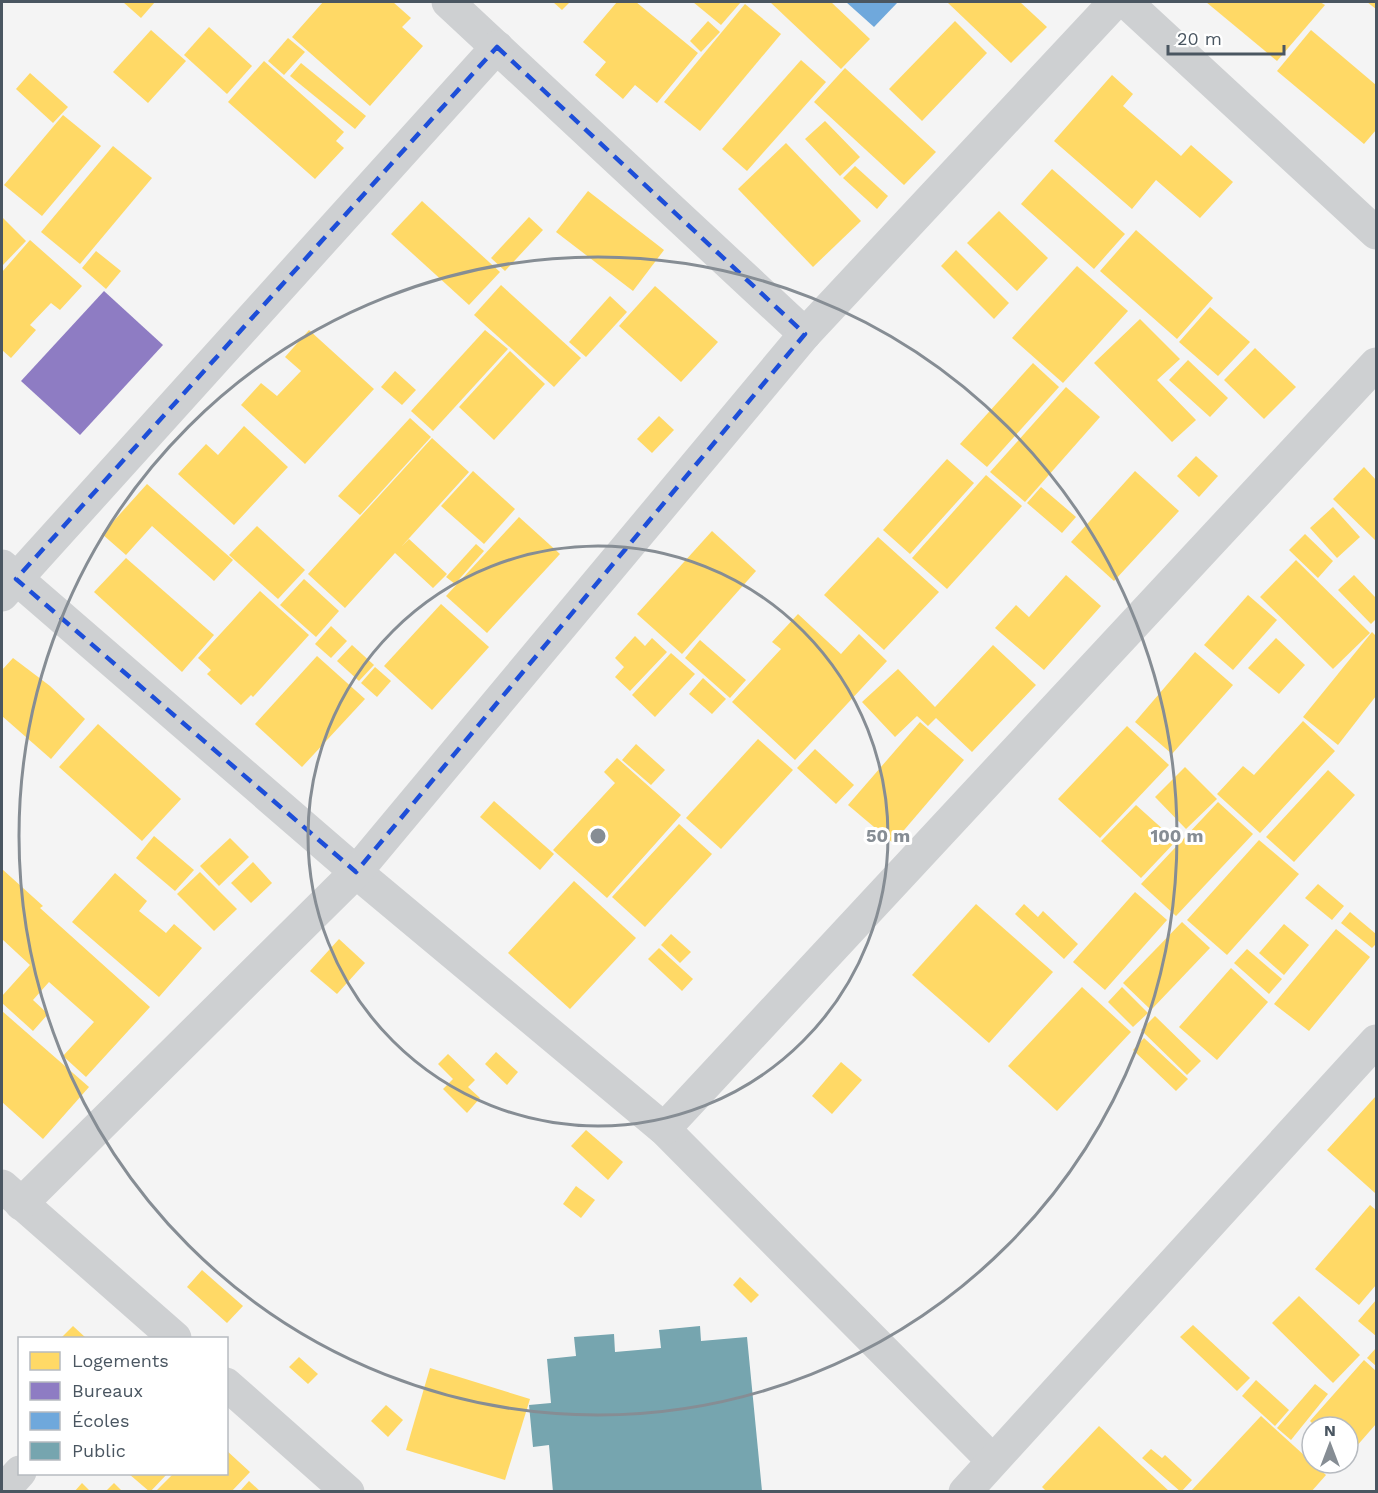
<svg xmlns="http://www.w3.org/2000/svg" width="1378" height="1493" font-family="'Work Sans',sans-serif">
  <rect width="100%" height="100%" fill="#f4f4f4"/>
  <g fill="#ffd966">
    <path d="M123 2H155L141 18Z"/>
    <path d="M323 2H393L411 18 402 27 423 46 370 106 292 37Z"/>
    <path d="M553 2H570L562 10Z"/>
    <path d="M617 2H636L698 53 657 103 635 85 623 99 595 75 606 62 583 42Z"/>
    <path d="M693 2H741L721 25Z"/>
    <path d="M770 2H831L870 39 841 69Z"/>
    <path d="M947 2H1020L1047 27 1011 63Z"/>
    <path d="M1206 2H1320L1325 5 1277 61Z"/>
    <path d="M1367 2H1376V9Z"/>
    <path d="M745 4 781 34 700 131 664 102Z"/>
    <path d="M708 21 720 32 701 52 690 41Z"/>
    <path d="M955 21 987 53 922 121 889 89Z"/>
    <path d="M209 27 252 66 227 94 184 55Z"/>
    <path d="M151 30 186 61 148 103 113 72Z"/>
    <path d="M1311 30 1376 85V130L1364 144 1277 71Z"/>
    <path d="M288 38 305 52 284 75 268 61Z"/>
    <path d="M801 60 826 82 747 171 722 149Z"/>
    <path d="M264 61 344 132 336 141 344 148 315 179 228 102Z"/>
    <path d="M301 63 366 116 355 129 290 76Z"/>
    <path d="M845 68 936 152 904 185 814 102Z"/>
    <path d="M30 73 68 107 53 123 16 89Z"/>
    <path d="M1112 75 1133 94 1123 106 1181 156 1191 145 1233 182 1200 218 1156 180 1132 209 1054 141Z"/>
    <path d="M63 115 101 146 42 216 4 185Z"/>
    <path d="M825 121 860 157 840 176 805 139Z"/>
    <path d="M786 143 861 221 813 267 738 189Z"/>
    <path d="M113 146 152 178 80 264 41 232Z"/>
    <path d="M855 166 888 196 877 209 843 178Z"/>
    <path d="M1052 169 1125 234 1094 269 1021 204Z"/>
    <path d="M588 191 664 250 633 291 556 232Z"/>
    <path d="M422 201 500 272 469 305 391 234Z"/>
    <path d="M999 211 1048 258 1017 291 967 243Z"/>
    <path d="M2 217 26 241 2 266Z"/>
    <path d="M529 217 543 230 505 271 491 258Z"/>
    <path d="M1136 230 1213 298 1177 339 1100 271Z"/>
    <path d="M30 240 82 286 60 310 51 303 30 325 36 330 11 358 2 350V272Z"/>
    <path d="M956 250 1009 303 994 319 941 266Z"/>
    <path d="M96 251 121 271 106 289 82 268Z"/>
    <path d="M1077 266 1128 311 1063 383 1012 338Z"/>
    <path d="M501 285 581 358 554 387 474 315Z"/>
    <path d="M655 286 718 342 681 382 619 326Z"/>
    <path d="M610 296 627 312 586 357 569 342Z"/>
    <path d="M1210 307 1250 342 1218 376 1179 342Z"/>
    <path d="M1140 319 1180 359 1157 380 1196 420 1172 442 1094 363Z"/>
    <path d="M309 330 374 389 305 464 241 405 261 383 277 396 301 371 285 357Z"/>
    <path d="M485 330 508 349 433 431 411 411Z"/>
    <path d="M1255 348 1296 387 1264 419 1224 380Z"/>
    <path d="M510 351 545 384 494 440 459 407Z"/>
    <path d="M1188 360 1228 398 1210 417 1169 380Z"/>
    <path d="M1033 363 1059 387 987 467 960 444Z"/>
    <path d="M395 371 416 390 402 405 381 387Z"/>
    <path d="M1066 387 1100 417 1025 502 990 472Z"/>
    <path d="M659 416 674 430 652 453 637 439Z"/>
    <path d="M410 418 431 437 360 515 338 496Z"/>
    <path d="M244 426 288 467 234 525 178 474 206 444 218 455Z"/>
    <path d="M432 438 469 472 402 546 409 539 447 574 433 588 395 553 345 608 308 574Z"/>
    <path d="M1196 456 1218 476 1199 497 1177 476Z"/>
    <path d="M947 459 974 483 910 554 883 530Z"/>
    <path d="M1364 467 1376 480V541L1333 499Z"/>
    <path d="M473 471 515 509 484 544 441 506Z"/>
    <path d="M1135 471 1179 511 1114 581 1071 542Z"/>
    <path d="M986 475 1022 506 947 589 912 558Z"/>
    <path d="M147 484 233 560 214 581 152 526 126 555 102 534Z"/>
    <path d="M1041 487 1076 517 1062 533 1027 503Z"/>
    <path d="M1333 507 1360 537 1337 558 1310 528Z"/>
    <path d="M519 517 560 554 487 633 446 596Z"/>
    <path d="M257 526 305 570 278 599 229 555Z"/>
    <path d="M712 531 756 571 682 654 637 614Z"/>
    <path d="M1305 534 1333 561 1318 578 1289 550Z"/>
    <path d="M878 537 939 592 884 650 824 595Z"/>
    <path d="M476 544 484 551 455 584 446 577Z"/>
    <path d="M126 558 214 635 182 672 94 592Z"/>
    <path d="M1296 560 1370 633 1333 669 1260 597Z"/>
    <path d="M1066 575 1101 606 1044 670 995 628 1016 605 1029 617Z"/>
    <path d="M1354 575 1376 598V619L1371 624 1338 590Z"/>
    <path d="M304 579 339 611 316 637 280 605Z"/>
    <path d="M260 591 309 635 253 697 251 695 241 705 207 674 211 670 198 658Z"/>
    <path d="M1248 595 1277 620 1233 670 1204 645Z"/>
    <path d="M441 604 489 647 432 710 384 666Z"/>
    <path d="M798 614 841 654 859 634 887 661 795 760 732 702 781 649 772 642Z"/>
    <path d="M331 626 347 641 331 658 315 644Z"/>
    <path d="M1372 632 1376 636V696L1338 745 1303 717Z"/>
    <path d="M635 636 645 646 652 638 667 652 630 691 615 677 624 667 615 658Z"/>
    <path d="M1276 638 1305 665 1279 694 1248 668Z"/>
    <path d="M700 640 746 680 730 698 685 658Z"/>
    <path d="M352 645 374 665 359 681 337 661Z"/>
    <path d="M993 645 1036 685 972 752 936 718 928 726 917 716 895 737 862 702 898 669 935 707Z"/>
    <path d="M1195 652 1233 685 1172 754 1135 722Z"/>
    <path d="M671 653 695 674 655 717 632 695Z"/>
    <path d="M317 656 365 699 302 767 255 724Z"/>
    <path d="M13 658 50 686 85 719 51 759 2 716V670Z"/>
    <path d="M375 667 391 681 377 697 361 683Z"/>
    <path d="M703 678 726 699 712 714 689 694Z"/>
    <path d="M1303 721 1335 751 1260 833 1217 794 1243 766 1254 775Z"/>
    <path d="M920 722 964 760 893 843 848 805Z"/>
    <path d="M98 724 181 799 142 841 59 767Z"/>
    <path d="M1127 726 1169 765 1100 838 1058 799Z"/>
    <path d="M758 739 793 770 721 849 686 818Z"/>
    <path d="M636 744 665 770 651 785 622 760Z"/>
    <path d="M815 749 854 785 836 804 797 768Z"/>
    <path d="M617 758 681 815 607 898 553 850 615 783 604 772Z"/>
    <path d="M1185 767 1217 799 1186 829 1155 797Z"/>
    <path d="M1328 770 1355 795 1294 862 1266 837Z"/>
    <path d="M494 801 554 854 540 870 480 817Z"/>
    <path d="M1218 802 1253 834 1176 916 1141 884Z"/>
    <path d="M1136 805 1176 841 1141 878 1101 841Z"/>
    <path d="M679 824 712 854 645 927 612 897Z"/>
    <path d="M154 836 194 870 175 891 136 858Z"/>
    <path d="M230 838 249 857 219 886 200 866Z"/>
    <path d="M1259 840 1299 874 1227 955 1187 920Z"/>
    <path d="M253 862 272 883 251 903 231 883Z"/>
    <path d="M2 869 43 906 40 908 150 1007 86 1077 63 1056 94 1022 49 982 33 1000 48 1014 33 1031 2 1003V996L30 965 2 939Z"/>
    <path d="M200 872 237 909 214 931 177 894Z"/>
    <path d="M115 873 147 901 139 911 166 933 174 924 202 948 159 997 72 922Z"/>
    <path d="M574 881 636 938 570 1009 508 953Z"/>
    <path d="M1318 884 1344 906 1332 920 1305 898Z"/>
    <path d="M1135 892 1167 920 1105 990 1073 962Z"/>
    <path d="M976 904 1053 972 989 1043 912 975Z"/>
    <path d="M1024 904 1038 917 1043 911 1078 944 1064 959 1015 914Z"/>
    <path d="M1350 912 1376 934V944L1372 948 1341 923Z"/>
    <path d="M1182 922 1210 948 1151 1010 1123 983Z"/>
    <path d="M1284 924 1309 945 1284 975 1259 953Z"/>
    <path d="M1336 929 1370 957 1309 1031 1274 1004Z"/>
    <path d="M671 934 691 952 680 963 661 945Z"/>
    <path d="M339 939 365 963 337 994 310 971Z"/>
    <path d="M659 948 693 979 682 991 648 959Z"/>
    <path d="M1247 949 1282 979 1269 994 1234 963Z"/>
    <path d="M1231 968 1268 1002 1217 1060 1179 1027Z"/>
    <path d="M1082 987 1131 1032 1057 1111 1008 1066Z"/>
    <path d="M1122 987 1148 1013 1133 1027 1108 1002Z"/>
    <path d="M2 1011 89 1087 43 1139 2 1102Z"/>
    <path d="M1155 1016 1201 1061 1187 1075 1141 1030Z"/>
    <path d="M1144 1038 1188 1079 1176 1091 1133 1050Z"/>
    <path d="M496 1052 518 1072 507 1085 485 1064Z"/>
    <path d="M448 1054 475 1080 468 1087 480 1098 467 1113 443 1089 453 1079 438 1064Z"/>
    <path d="M841 1062 862 1080 832 1114 812 1096Z"/>
    <path d="M1376 1096V1192L1375 1193 1327 1150Z"/>
    <path d="M586 1130 623 1162 608 1180 571 1146Z"/>
    <path d="M576 1186 595 1200 581 1218 563 1204Z"/>
    <path d="M1370 1205 1376 1210V1285L1359 1305 1315 1269Z"/>
    <path d="M202 1270 243 1306 227 1323 187 1287Z"/>
    <path d="M740 1277 759 1295 751 1303 733 1285Z"/>
    <path d="M1299 1296 1360 1355 1333 1383 1272 1323Z"/>
    <path d="M1376 1300V1336L1358 1321Z"/>
    <path d="M1193 1325 1250 1378 1237 1391 1180 1337Z"/>
    <path d="M73 1326 86 1338H61Z"/>
    <path d="M1376 1348V1366L1367 1358Z"/>
    <path d="M299 1357 318 1374 308 1384 289 1367Z"/>
    <path d="M1364 1360 1376 1371V1424L1348 1456V1427H1316L1310 1421Z"/>
    <path d="M430 1368 530 1399 505 1480 406 1450Z"/>
    <path d="M1256 1380 1289 1410 1275 1426 1242 1396Z"/>
    <path d="M1315 1384 1328 1394 1291 1440 1277 1428Z"/>
    <path d="M386 1405 403 1420 388 1437 371 1421Z"/>
    <path d="M1261 1416 1326 1475 1311 1492H1190Z"/>
    <path d="M1099 1426 1170 1492H1047L1042 1487Z"/>
    <path d="M1151 1449 1162 1458 1165 1455 1192 1480 1181 1492 1142 1458Z"/>
    <path d="M226 1450 250 1472 231 1492H155L173 1474H226Z"/>
    <path d="M129 1474H167L150 1492Z"/>
    <path d="M249 1481 261 1492H239Z"/>
    <path d="M82 1483 91 1492H74Z"/>
    <path d="M114 1483 123 1492H105Z"/>
  </g>
  <path fill="#8e7cc3" d="M104 291 163 345 80 435 21 381Z"/>
  <path fill="#6fa8dc" d="M846 2H898L874 27Z"/>
  <path fill="#76a5af" d="M700 1326 701 1341 747 1337 762 1491 553 1492 549 1445 533 1447 529 1405 551 1403 547 1359 576 1356 574 1337 614 1334 615 1352 661 1348 659 1330Z"/>
  <g fill="none" stroke-linecap="round" stroke-linejoin="round">
    <g stroke="#ced0d2" stroke-width="33">
      <path d="M448 2 805 334"/>
      <path d="M1126 2 1376 233"/>
      <path d="M2 566 356 872 664 1129 992 1460"/>
      <path d="M2 595 497 47"/>
      <path d="M664 1129 1376 364"/>
      <path d="M2 1186 175 1338"/>
      <path d="M21 1204 356 872 805 334 1115 2"/>
      <path d="M226 1384 348 1492"/>
      <path d="M2 1492 20 1472"/>
      <path d="M965 1492 1376 1041"/>
    </g>
  </g>
  <path fill="none" stroke="#1d4ed8" stroke-width="4.5" stroke-dasharray="12 8" stroke-linejoin="round" d="M497 47 805 334 356 872 16 579Z"/>
  <g fill="none" stroke="#868d94" stroke-width="3">
    <circle cx="598" cy="836" r="290"/>
    <circle cx="598" cy="836" r="579"/>
  </g>
  <circle cx="598" cy="836" r="9" fill="#868d94" stroke="#fff" stroke-width="3"/>
  <g font-size="18" text-anchor="middle" font-weight="bold" fill="#868d94" stroke="#fff" stroke-width="6" stroke-linejoin="round" paint-order="stroke">
    <text x="888" y="842">50 m</text>
    <text x="1177" y="842">100 m</text>
  </g>
  <rect width="1378" height="1493" fill="none" stroke="#4a5661" stroke-width="6"/>
  <rect x="18" y="1337" width="210" height="138" fill="#ffffff" stroke="#b7bbc0" stroke-width="1.5"/>
  <rect x="30" y="1352" width="30" height="18" fill="#ffd966" stroke="#b7bbc0" stroke-width="1.5"/>
  <text x="72" y="1367" font-size="18" fill="#4a5661">Logements</text>
  <rect x="30" y="1382" width="30" height="18" fill="#8e7cc3" stroke="#b7bbc0" stroke-width="1.5"/>
  <text x="72" y="1397" font-size="18" fill="#4a5661">Bureaux</text>
  <rect x="30" y="1412" width="30" height="18" fill="#6fa8dc" stroke="#b7bbc0" stroke-width="1.5"/>
  <text x="72" y="1427" font-size="18" fill="#4a5661">Écoles</text>
  <rect x="30" y="1442" width="30" height="18" fill="#76a5af" stroke="#b7bbc0" stroke-width="1.5"/>
  <text x="72" y="1457" font-size="18" fill="#4a5661">Public</text>
  <g transform="translate(1330 1445)"><circle r="28" fill="#ffffff" stroke="#b7bbc0" stroke-width="1.5"/>
  <path d="M0-4.5L10 22L0 15L-10 22Z" fill="#868d94"/>
  <text y="-9" font-size="16" font-weight="bold" text-anchor="middle" fill="#4a5661">N</text>
  </g>
  <path d="M1168 45v9h116v-9" fill="none" stroke="#4a5661" stroke-width="3"/>
  <text x="1177" y="45" font-size="18" fill="#4a5661" stroke="#ffffff" stroke-width="4.5" paint-order="stroke">20 m</text>
</svg>
